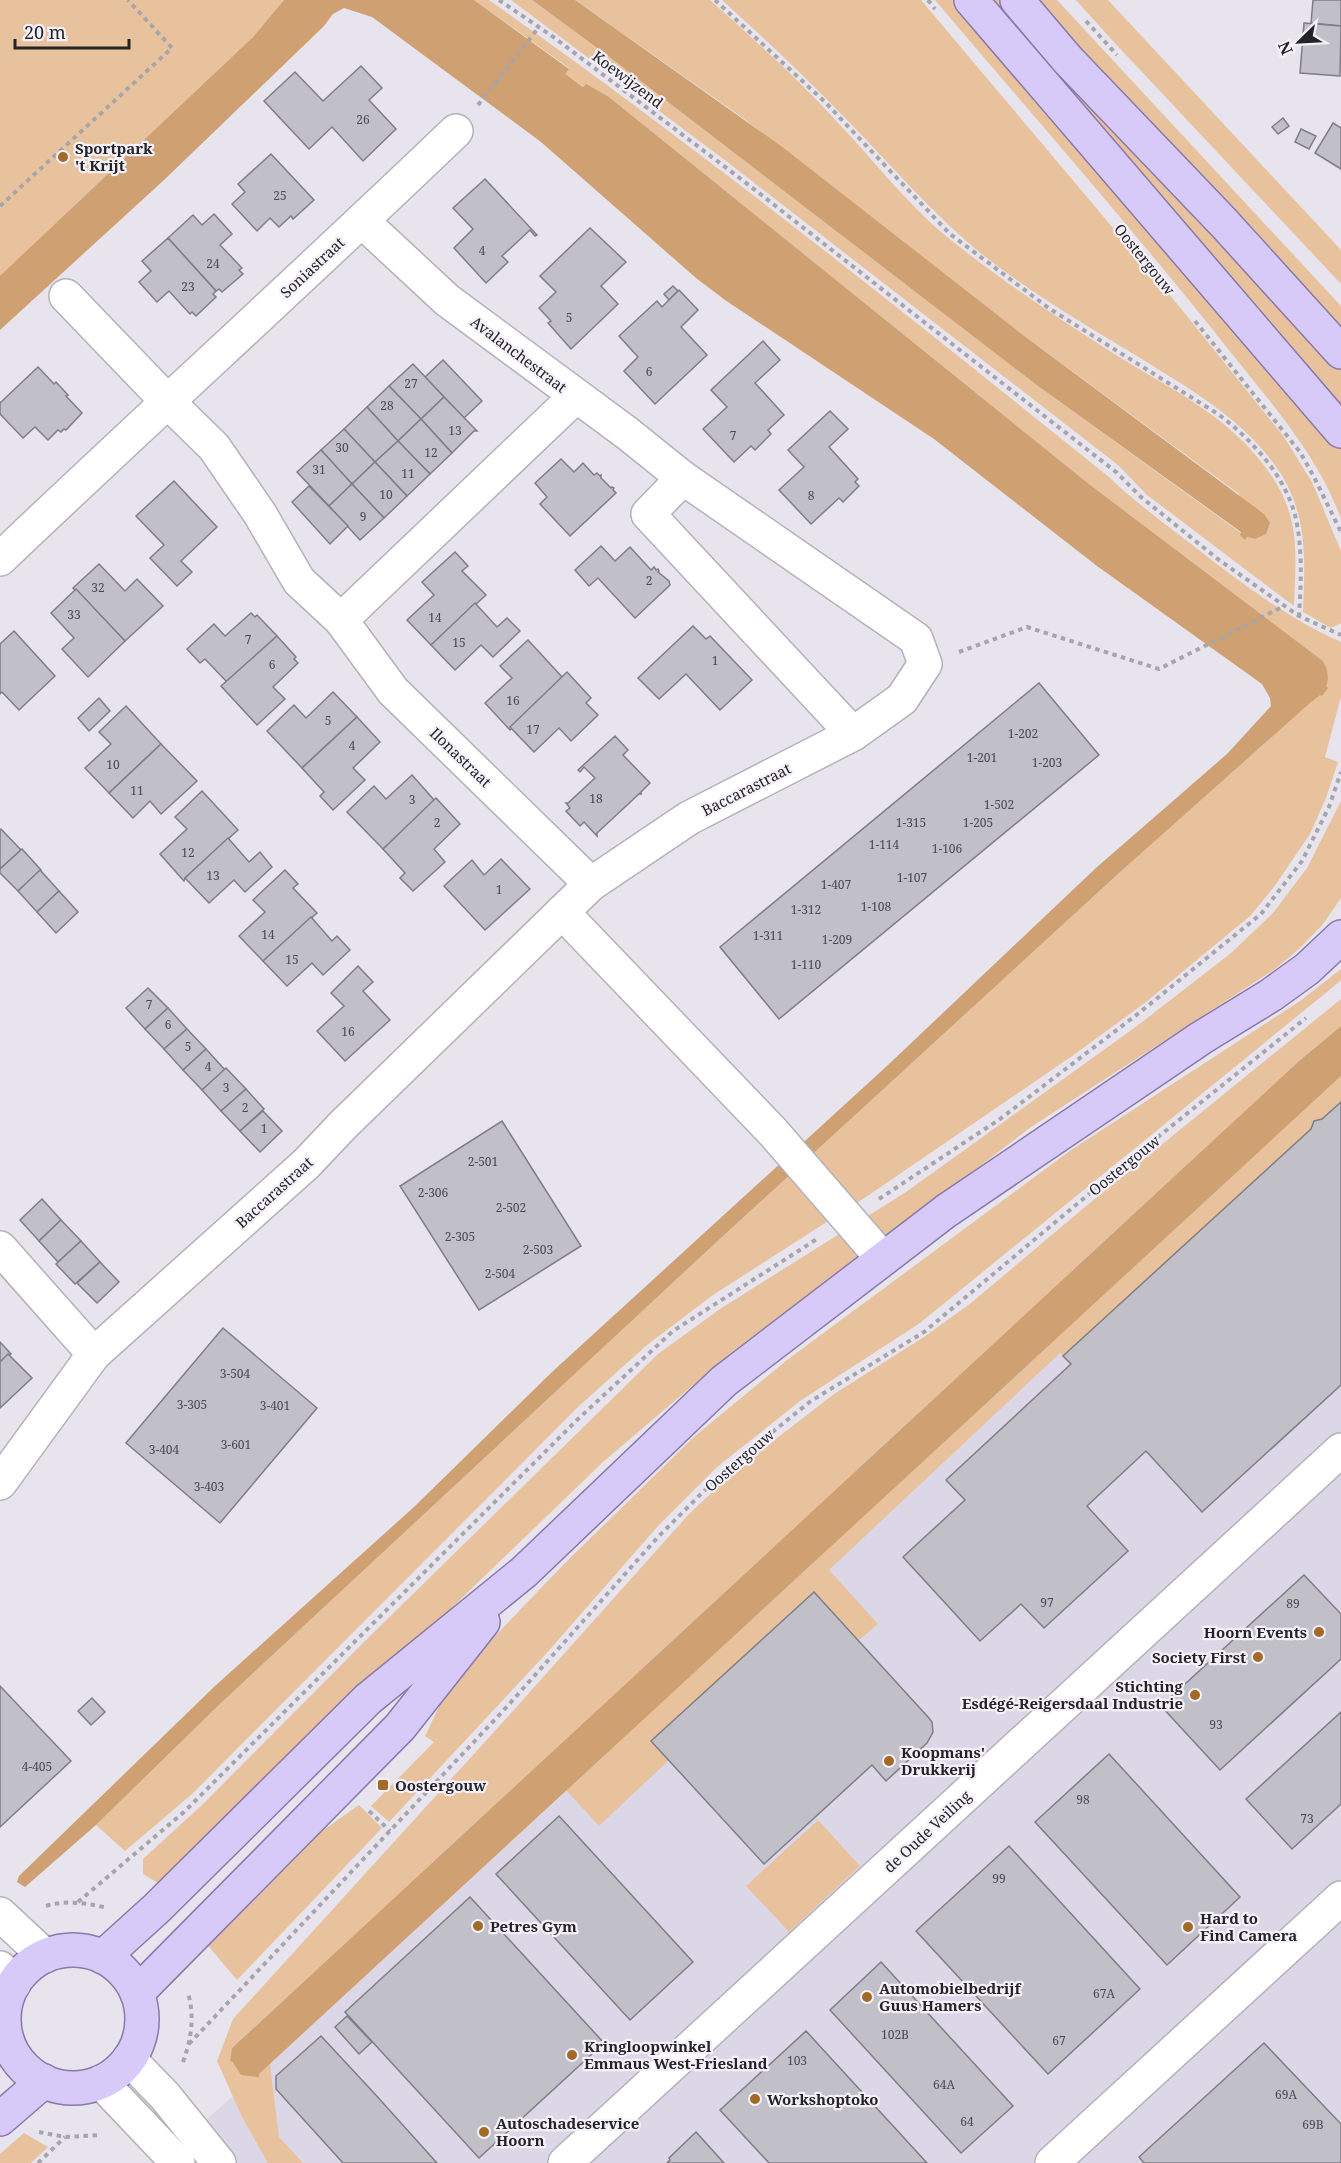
<svg xmlns="http://www.w3.org/2000/svg" width="1341" height="2163" font-family="'Noto Serif',serif">
  <rect width="100%" height="100%" fill="#e7e4ed"/>
  <path fill="#dbd7e7" d="M1341 1076V2163H156L270 2064Z"/>
  <g fill="#e8c29d">
    <path d="M0 0H284L253 37 0 277Z"/>
    <path d="M474 0H489C702 150 906 314 1109 477 1136 503 1165 524 1195 547 1240 582 1288 619 1341 642V697L1325 757 1338 762 1326 798 1310 834 1274 887 1250 916 1146 1002 1075 1054 869 1195 713 1295 647 1345 578 1407 192 1794 125 1851 96 1825 220 1704 709 1249 1118 874 1320 694C1327 682 1330 674 1323 661L1089 484 609 97 584 87 564 74 569 68Z"/>
    <path d="M511 0H532L612 59 1038 386 1241 533 1245 539 1247 537 1255 539 1239 494 1027 338 743 118 575 0H710C755 40 800 81 841 126 876 163 908 205 947 237 999 279 1055 316 1111 352 1165 386 1227 414 1266 468 1301 515 1296 551 1294 606L1147 495 1118 465 730 164Z"/>
    <path d="M722 0H921L1178 305 1284 437 1312 482 1341 551V623L1331 628 1303 612C1305 555 1309 510 1272 461 1236 414 1186 387 1137 356 1082 323 1028 291 978 251 931 212 892 166 850 123 809 80 766 40 722 0Z"/>
    <path d="M935 0H958L1341 446V519C1318 455 1270 402 1228 349 1134 230 1033 116 935 0Z"/>
    <path d="M988 0H1003L1341 365V412Z"/>
    <path d="M1033 0H1057L1341 306V331Z"/>
    <path d="M1076 0H1108L1341 250V284L1112 40Z"/>
    <path d="M1341 801V898L1323 924 1300 948 1275 969 1031 1127 841 1272 733 1351 603 1462 163 1886 143 1874V1859L203 1804 368 1638 658 1354 720 1309 906 1192 1137 1026 1231 953 1273 913 1307 868Z"/>
    <path d="M1341 969V980L1327 992 920 1323 800 1401 717 1467 658 1526 545 1655 389 1822 371 1806 434 1742 425 1736 451 1682 564 1564 695 1436 787 1360 1071 1150 1300 1001Z"/>
    <path d="M1341 999V1026L1299 1061 232 2048C232 2070 240 2069 259 2074L270 2064 279 2137 303 2163H268L242 2117 217 2061 233 2019 503 1722 689 1514 736 1470 834 1394 924 1337 971 1303 1085 1207Z"/>
    <path d="M1341 1076V1101L1064 1356 1060 1353 829 1570 878 1624 859 1640 813 1592 651 1741 668 1761 599 1826 566 1790Z"/>
    <path d="M359 1805 382 1828 237 1980 205 1942 281 1860Z"/>
    <path d="M818 1820 860 1866 789 1932 746 1886Z"/>
    <path d="M24 2133 48 2147 31 2163H0V2154Z"/>
  </g>
  <g fill="#cea072">
    <path d="M284 0H474L569 69 565 74 583 87 586 84 609 97 1089 484 1323 661C1327 668 1330 678 1326 686L1328 688 1322 696 1320 695 1310 703 1118 874 709 1249 220 1704 96 1825 25 1887 17 1882 19 1876 215 1686 414 1507 552 1372 888 1065 1097 867 1227 754 1271 706 1270 698 1262 684 1097 566 934 439 725 300 696 278 541 142 372 17 344 8 333 14 324 26 164 180 0 330V276L253 37Z"/>
    <path d="M532 0H575L781 146 1027 338 1264 514 1270 523 1266 534 1255 539 1247 537 1245 540 1240 535 1241 532 1038 386 612 59Z"/>
    <path d="M1341 1026V1076L259 2074V2077L241 2075 232 2061 230 2062 232 2048 1299 1061Z"/>
  </g>
  <g fill="#c1bfc8" stroke="#7f7d85" stroke-width="1.5">
    <path d="M1313 0H1341V26L1311 23Z"/>
    <path d="M1304 23 1341 26 1340 76 1300 73Z"/>
    <path d="M361 66 382 88 369 100 396 129 363 161 332 127 309 149 264 101 295 72 323 101Z"/>
    <path d="M1283 118 1289 126 1278 134 1272 127Z"/>
    <path d="M1333 123 1341 128V169L1315 153Z"/>
    <path d="M1301 129 1316 136 1309 149 1295 142Z"/>
    <path d="M271 154 314 200 293 219 291 216 279 227 270 218 257 231 232 204 245 192 238 184Z"/>
    <path d="M485 179 537 235 535 236 530 230 502 256 508 262 486 283 454 248 473 229 453 208Z"/>
    <path d="M214 214 232 234 220 245 242 268 239 270 243 274 222 292 219 289 216 291 168 238 193 215 202 225Z"/>
    <path d="M590 228 626 262 601 286 618 304 571 349 548 323 551 321 539 308 556 292 540 276Z"/>
    <path d="M168 238 216 291 213 294 216 297 196 316 192 312 190 314 169 291 157 302 139 282 151 271 142 261Z"/>
    <path d="M673 286 678 291 669 300 664 294Z"/>
    <path d="M679 290 698 310 681 327 707 355 655 404 624 371 638 357 619 336 657 301 662 307Z"/>
    <path d="M763 341 780 360 755 383 784 415 768 430 771 434 755 450 751 446 734 462 703 429 727 407 711 390Z"/>
    <path d="M443 360 482 401 464 418 425 377Z"/>
    <path d="M413 364 444 397 421 419 389 386Z"/>
    <path d="M38 367 54 384 56 382 68 395 66 396 82 413 66 430 64 429 61 432 58 430 48 440 35 427 23 438 0 414V403Z"/>
    <path d="M389 386 421 419 398 441 367 407Z"/>
    <path d="M444 397 477 431H474L452 453 421 419Z"/>
    <path d="M367 407 398 441 375 462 344 429Z"/>
    <path d="M830 411 848 429 829 447 858 479 855 482 859 486 843 502 839 498 811 524 779 490 804 467 788 450Z"/>
    <path d="M421 419 452 453 430 474 398 441Z"/>
    <path d="M344 429 375 462 352 484 321 450Z"/>
    <path d="M398 441 430 474 407 496 375 462Z"/>
    <path d="M321 450 352 484 329 506 297 472Z"/>
    <path d="M561 459 574 472 583 463 594 475 597 473 600 476 601 475V478L611 488 612 487 614 488 613 490 616 493 570 536 540 504 547 497 535 483Z"/>
    <path d="M375 462 407 496 384 518 352 484Z"/>
    <path d="M174 481 217 527 181 561 192 572 177 586 150 558 164 545 136 516Z"/>
    <path d="M352 484 384 518 360 540 329 506Z"/>
    <path d="M309 486 348 526 330 544 292 502Z"/>
    <path d="M601 546 615 561 630 547 651 570 654 567 656 570 658 569 659 571 658 572 669 581 670 585 635 618 598 578 589 586 575 570Z"/>
    <path d="M455 552 468 566 462 571 486 595 431 645 407 620 434 595 422 582Z"/>
    <path d="M99 564 125 591 137 579 163 606 125 641 73 588Z"/>
    <path d="M76 589 125 641 88 677 62 649 74 638 51 613Z"/>
    <path d="M475 603 497 627 507 618 520 631 493 657 481 645 455 670 431 645Z"/>
    <path d="M251 613 255 617 257 615 277 636 227 682 205 659 200 663 187 649 214 624 225 636Z"/>
    <path d="M693 626 706 639 710 636 752 680 720 710 686 674 659 699 638 678Z"/>
    <path d="M14 631 55 676 19 710 2 692 0 694V644Z"/>
    <path d="M277 636 296 657 294 659 298 663 273 687 285 699 257 725 221 686Z"/>
    <path d="M528 640 563 678 510 730 485 703 512 678 500 666Z"/>
    <path d="M567 672 591 698 586 703 598 715 571 741 559 728 534 752 510 727Z"/>
    <path d="M1039 683 1099 755 779 1019 720 947Z"/>
    <path d="M333 692 357 717 302 768 267 731 294 705 306 718Z"/>
    <path d="M99 698 110 711 89 731 78 718Z"/>
    <path d="M126 706 161 744 109 793 85 768 111 744 99 732Z"/>
    <path d="M357 717 380 742 353 768 365 780 333 810 320 796 324 792 302 768Z"/>
    <path d="M615 736 628 750 623 755 650 783 640 793 642 794H639L597 833V836L584 822 580 826 566 811 570 808 566 803H568L595 778 584 767 580 772 578 770Z"/>
    <path d="M161 744 197 781 161 814 150 801 133 818 109 793Z"/>
    <path d="M412 775 435 801 383 849 347 812 374 786 386 799Z"/>
    <path d="M202 791 238 830 185 878 184 881 160 854 187 829 175 817Z"/>
    <path d="M436 798 460 824 434 849 445 862 413 891 400 878 405 873 383 849Z"/>
    <path d="M1 829 21 850 0 869V830Z"/>
    <path d="M228 838 249 862 260 852 272 867 245 892 234 880 209 903 185 878Z"/>
    <path d="M22 849 41 870 18 891 0 873V869Z"/>
    <path d="M501 859 530 889 485 930 444 886 472 860 484 875Z"/>
    <path d="M40 870 59 891 37 912 18 891Z"/>
    <path d="M285 870 298 884 293 888 317 913 263 961 239 936 265 912 253 900Z"/>
    <path d="M59 891 78 912 56 933 37 912Z"/>
    <path d="M311 917 332 941 337 936 350 950 323 975 312 963 287 986 263 961Z"/>
    <path d="M358 966 373 982 363 991 390 1020 345 1061 317 1031 344 1006 331 993Z"/>
    <path d="M148 988 168 1008 145 1029 126 1008Z"/>
    <path d="M168 1008 187 1029 164 1049 145 1029Z"/>
    <path d="M187 1029 206 1049 183 1070 164 1049Z"/>
    <path d="M206 1049 225 1070 202 1090 183 1070Z"/>
    <path d="M226 1068 246 1089 221 1111 202 1090Z"/>
    <path d="M246 1089 264 1109 240 1131 221 1111Z"/>
    <path d="M1341 1102V1385L1202 1512 1146 1451 1087 1506 1128 1551 1044 1628 1021 1604 980 1641 903 1557 965 1500 946 1480 1071 1364 1063 1356 1311 1129 1314 1121 1322 1119Z"/>
    <path d="M263 1111 282 1131 260 1152 240 1131Z"/>
    <path d="M502 1121 581 1246 479 1310 400 1186Z"/>
    <path d="M42 1199 61 1220 39 1241 20 1220Z"/>
    <path d="M61 1220 81 1241 58 1262 39 1241Z"/>
    <path d="M81 1241 100 1262 75 1284 56 1264Z"/>
    <path d="M100 1262 119 1282 97 1303 77 1283Z"/>
    <path d="M223 1328 317 1408 220 1523 126 1443Z"/>
    <path d="M0 1342 11 1354 0 1362Z"/>
    <path d="M8 1354 32 1378 0 1408V1362Z"/>
    <path d="M1304 1575 1341 1614V1659L1220 1770 1161 1706Z"/>
    <path d="M814 1592 928 1717 932 1722 933 1732 927 1743 886 1781 872 1765 764 1864 651 1741Z"/>
    <path d="M0 1686 71 1761 0 1827Z"/>
    <path d="M92 1698 105 1712 91 1725 78 1711Z"/>
    <path d="M1341 1712V1804L1292 1849 1246 1799Z"/>
    <path d="M1109 1754 1240 1897 1167 1965 1035 1822Z"/>
    <path d="M559 1816 693 1962 630 2020 496 1874Z"/>
    <path d="M1009 1846 1140 1989 1048 2074 916 1931Z"/>
    <path d="M470 1897 604 2043 479 2158 345 2012Z"/>
    <path d="M881 1962 1013 2106 961 2153 830 2010Z"/>
    <path d="M347 2016 372 2042 359 2054 335 2027Z"/>
    <path d="M806 2031 927 2163H769L720 2110Z"/>
    <path d="M321 2036 374 2093 437 2163H343L276 2089V2076Z"/>
    <path d="M1264 2043 1341 2124V2163H1144L1139 2157Z"/>
    <path d="M696 2132 724 2163H667L670 2160 669 2158Z"/>
  </g>
  <g fill="none" stroke-linecap="round" stroke-linejoin="round">
    <g stroke="#b4b1ba" stroke-width="36">
      <g id="minor">
        <path d="M66 296 167 401 214 447 260 514 299 581 341 620 393 691 591 884"/>
        <path d="M683 478 648 514 853 734"/>
        <path d="M0 559C151 415 306 275 456 131"/>
        <path d="M341 620 576 396"/>
        <path d="M562 912 773 1132 883 1259"/>
        <path d="M0 1248 94 1354"/>
        <path d="M0 1483 94 1354 306 1164 343 1125 591 884 689 818 853 734 902 699 925 664 916 639 683 478 627 433 447 300 362 221"/>
        <path d="M0 1914 45 1956"/>
        <path d="M0 1968 14 1984"/>
        <path d="M129 2059 165 2096 219 2163"/>
        <path d="M101 2082 178 2163"/>
        <path d="M565 2163 1341 1450"/>
        <path d="M1052 2163 1341 1898"/>
      </g>
    </g>
    <g stroke="#8879ab" stroke-width="36">
      <g id="major">
        <path d="M971 0 1341 431"/>
        <path d="M1017 0 1068 60 1224 223 1341 352"/>
        <circle cx="73" cy="2019" r="69"/>
        <path d="M103 1957 157 1908 368 1699 524 1572 724 1381 946 1211 1201 1038 1271 995 1307 969 1341 937"/>
        <path d="M137 1993 400 1727 483 1622"/>
        <path d="M0 2119 44 2081"/>
      </g>
    </g>
    <g stroke="#a7a5ac" stroke-width="4" stroke-dasharray="4.5 4.5" stroke-linecap="butt">
      <path d="M499 0 552 36 741 179 1116 472 1141 497 1219 560 1299 616 1341 635"/>
      <path d="M715 0 824 101 950 234 1050 309 1218 414C1251 439 1284 474 1295 515 1303 548 1301 583 1299 616"/>
      <path d="M928 0 935 9"/>
      <path d="M1086 21 1117 55"/>
      <path d="M478 105 539 27"/>
      <path d="M0 206 172 48 128 0"/>
      <path d="M1195 321 1300 452 1314 477 1341 532"/>
      <path d="M959 652 1027 627 1159 669 1284 606"/>
      <path d="M879 1199 1000 1119 1139 1013 1261 914 1302 861 1329 807 1341 772"/>
      <path d="M369 1811 390 1831"/>
      <path d="M78 1902 184 1812 577 1420 673 1331 817 1239"/>
      <path d="M46 1906C66 1900 84 1903 104 1907"/>
      <path d="M189 2044 503 1711 658 1537 724 1471 811 1401 924 1332 1138 1153 1306 1018"/>
      <path d="M183 2062C191 2040 195 2017 188 1993"/>
      <path d="M39 2132 65 2137 100 2135"/>
      <path d="M38 2163 65 2137"/>
    </g>
    <use href="#minor" stroke="#fff" stroke-width="33"/>
    <use href="#major" stroke="#d8caf8" stroke-width="33"/>
  </g>
  <g fill="#a26927" stroke="#f4f1fb" stroke-width="2">
    <circle cx="63" cy="157" r="6"/>
    <circle cx="1319" cy="1632" r="6"/>
    <circle cx="1258" cy="1657" r="6"/>
    <circle cx="1195" cy="1695" r="6"/>
    <circle cx="889" cy="1761" r="6"/>
    <rect x="377" y="1779" width="12" height="12" rx="3"/>
    <circle cx="478" cy="1926" r="6"/>
    <circle cx="1188" cy="1927" r="6"/>
    <circle cx="867" cy="1997" r="6"/>
    <circle cx="572" cy="2055" r="6"/>
    <circle cx="755" cy="2099" r="6"/>
    <circle cx="484" cy="2132" r="6"/>
  </g>
  <g text-anchor="middle" dominant-baseline="central" stroke-width="4.5" stroke-linejoin="round" paint-order="stroke">
    <g font-size="12" fill="#4b4a4e">
      <text x="363" y="119">26</text>
      <text x="280" y="195">25</text>
      <text x="482" y="250">4</text>
      <text x="213" y="263">24</text>
      <text x="188" y="286">23</text>
      <text x="569" y="317">5</text>
      <text x="649" y="371">6</text>
      <text x="411" y="383">27</text>
      <text x="387" y="405">28</text>
      <text x="455" y="430">13</text>
      <text x="733" y="435">7</text>
      <text x="342" y="447">30</text>
      <text x="431" y="452">12</text>
      <text x="319" y="469">31</text>
      <text x="408" y="473">11</text>
      <text x="386" y="494">10</text>
      <text x="811" y="495">8</text>
      <text x="363" y="516">9</text>
      <text x="649" y="580">2</text>
      <text x="98" y="587">32</text>
      <text x="74" y="614">33</text>
      <text x="435" y="617">14</text>
      <text x="248" y="639">7</text>
      <text x="459" y="642">15</text>
      <text x="715" y="660">1</text>
      <text x="272" y="664">6</text>
      <text x="513" y="700">16</text>
      <text x="328" y="720">5</text>
      <text x="533" y="729">17</text>
      <text x="1023" y="733">1-202</text>
      <text x="352" y="745">4</text>
      <text x="982" y="757">1-201</text>
      <text x="1047" y="762">1-203</text>
      <text x="113" y="764">10</text>
      <text x="137" y="790">11</text>
      <text x="596" y="798">18</text>
      <text x="412" y="799">3</text>
      <text x="999" y="804">1-502</text>
      <text x="437" y="822">2</text>
      <text x="911" y="822">1-315</text>
      <text x="978" y="822">1-205</text>
      <text x="884" y="844">1-114</text>
      <text x="947" y="848">1-106</text>
      <text x="188" y="852">12</text>
      <text x="213" y="875">13</text>
      <text x="912" y="877">1-107</text>
      <text x="836" y="884">1-407</text>
      <text x="499" y="889">1</text>
      <text x="876" y="906">1-108</text>
      <text x="806" y="909">1-312</text>
      <text x="268" y="934">14</text>
      <text x="768" y="935">1-311</text>
      <text x="837" y="939">1-209</text>
      <text x="292" y="959">15</text>
      <text x="806" y="964">1-110</text>
      <text x="149" y="1004">7</text>
      <text x="168" y="1024">6</text>
      <text x="348" y="1031">16</text>
      <text x="188" y="1046">5</text>
      <text x="208" y="1066">4</text>
      <text x="226" y="1087">3</text>
      <text x="245" y="1107">2</text>
      <text x="264" y="1128">1</text>
      <text x="483" y="1161">2-501</text>
      <text x="433" y="1192">2-306</text>
      <text x="511" y="1207">2-502</text>
      <text x="460" y="1236">2-305</text>
      <text x="538" y="1249">2-503</text>
      <text x="500" y="1273">2-504</text>
      <text x="235" y="1373">3-504</text>
      <text x="192" y="1404">3-305</text>
      <text x="275" y="1405">3-401</text>
      <text x="236" y="1444">3-601</text>
      <text x="164" y="1449">3-404</text>
      <text x="209" y="1486">3-403</text>
      <text x="1047" y="1602">97</text>
      <text x="1293" y="1603">89</text>
      <text x="1216" y="1724">93</text>
      <text x="37" y="1766">4-405</text>
      <text x="1083" y="1799">98</text>
      <text x="1307" y="1818">73</text>
      <text x="999" y="1878">99</text>
      <text x="1104" y="1993">67A</text>
      <text x="895" y="2034">102B</text>
      <text x="1059" y="2040">67</text>
      <text x="797" y="2060">103</text>
      <text x="944" y="2084">64A</text>
      <text x="1286" y="2094">69A</text>
      <text x="967" y="2121">64</text>
      <text x="1313" y="2124">69B</text>
    </g>
    <g font-size="15" fill="#242326" stroke="#f4f1fb">
      <text transform="translate(628 79) rotate(37)">Koewijzend</text>
      <text transform="translate(1145 259) rotate(51)">Oostergouw</text>
      <text transform="translate(312 267) rotate(-43)">Soniastraat</text>
      <text transform="translate(519 354) rotate(37)">Avalanchestraat</text>
      <text transform="translate(461 757) rotate(44)">Ilonastraat</text>
      <text transform="translate(746 789) rotate(-27)">Baccarastraat</text>
      <text transform="translate(1124 1165) rotate(-39)">Oostergouw</text>
      <text transform="translate(274 1192) rotate(-42)">Baccarastraat</text>
      <text transform="translate(739 1460) rotate(-41)">Oostergouw</text>
      <text transform="translate(927 1831) rotate(-43)">de Oude Veiling</text>
    </g>
    <g font-size="15" font-weight="bold" fill="#242326" stroke="#f4f1fb" text-anchor="start">
      <text x="75" y="148">Sportpark<tspan x="75" dy="17">'t Krijt</tspan></text>
      <text x="1307" y="1632" text-anchor="end">Hoorn Events</text>
      <text x="1246" y="1657" text-anchor="end">Society First</text>
      <text x="1183" y="1686" text-anchor="end">Stichting<tspan x="1183" dy="17">Esdégé-Reigersdaal Industrie</tspan></text>
      <text x="901" y="1752">Koopmans'<tspan x="901" dy="17">Drukkerij</tspan></text>
      <text x="395" y="1785">Oostergouw</text>
      <text x="1200" y="1918">Hard to<tspan x="1200" dy="17">Find Camera</tspan></text>
      <text x="490" y="1926">Petres Gym</text>
      <text x="879" y="1988">Automobielbedrijf<tspan x="879" dy="17">Guus Hamers</tspan></text>
      <text x="584" y="2046">Kringloopwinkel<tspan x="584" dy="17">Emmaus West-Friesland</tspan></text>
      <text x="767" y="2099">Workshoptoko</text>
      <text x="496" y="2123">Autoschadeservice<tspan x="496" dy="17">Hoorn</tspan></text>
    </g>
  </g>
  <g transform="translate(1299 42) rotate(246)" stroke="#f4f1fb" stroke-width="4.5" paint-order="stroke">
  <path d="M0-4.5L10 22L0 15L-10 22Z" fill="#242326"/>
  <text y="-9" font-size="16" font-weight="bold" text-anchor="middle" fill="#242326">N</text>
  </g>
  <path d="M15 39v9h114v-9" fill="none" stroke="#242326" stroke-width="3"/>
  <text x="24" y="39" font-size="18" fill="#242326" stroke="#f4f1fb" stroke-width="4.5" paint-order="stroke">20 m</text>
</svg>
